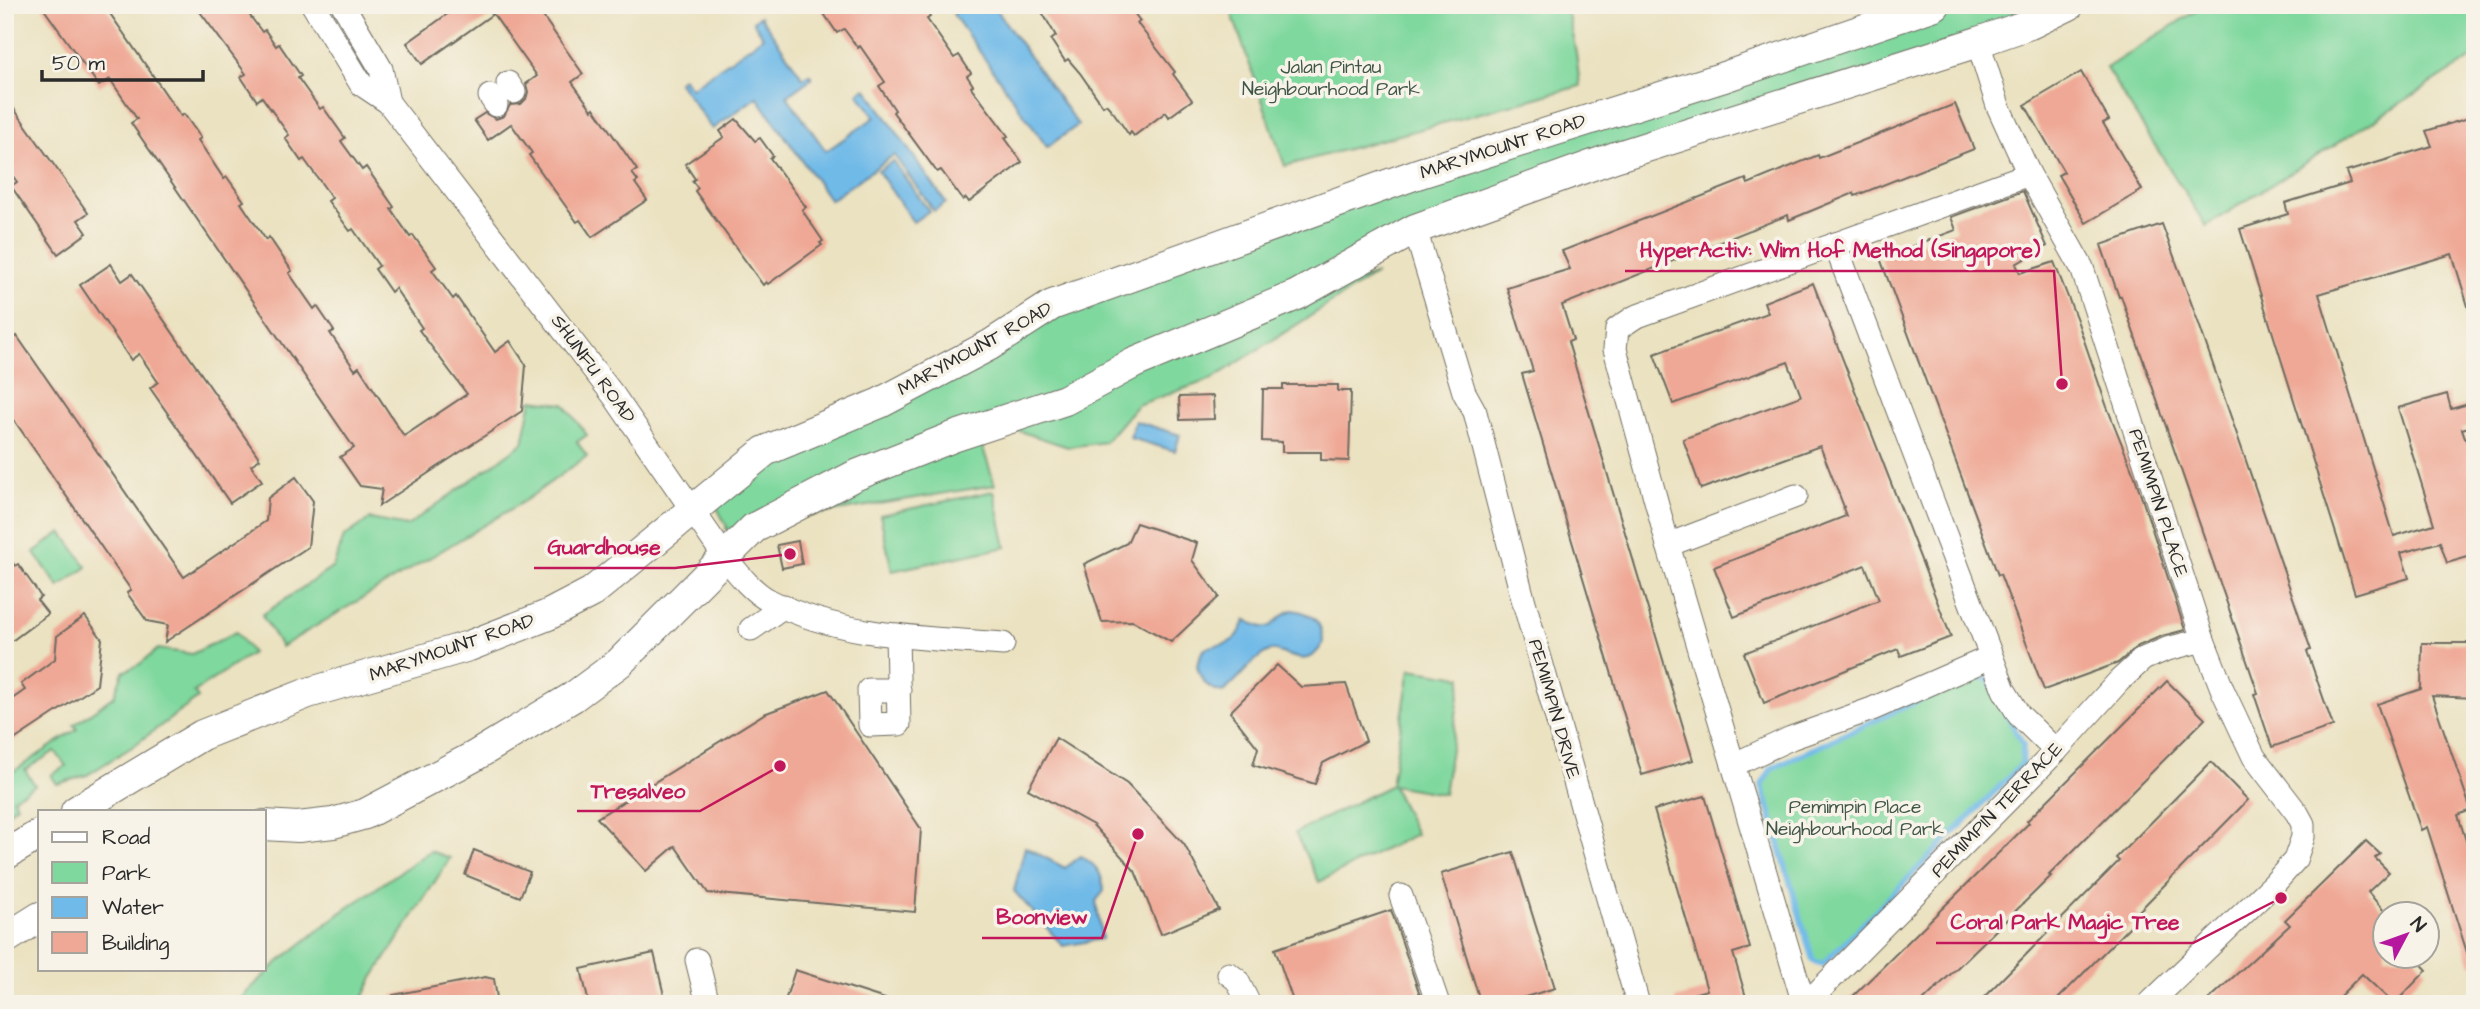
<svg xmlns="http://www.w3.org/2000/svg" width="2480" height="1009" font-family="'Architects Daughter',sans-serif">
  <rect width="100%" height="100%" fill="#f7f3e8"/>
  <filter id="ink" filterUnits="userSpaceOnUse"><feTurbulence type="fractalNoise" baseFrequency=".0143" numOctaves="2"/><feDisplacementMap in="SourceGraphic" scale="14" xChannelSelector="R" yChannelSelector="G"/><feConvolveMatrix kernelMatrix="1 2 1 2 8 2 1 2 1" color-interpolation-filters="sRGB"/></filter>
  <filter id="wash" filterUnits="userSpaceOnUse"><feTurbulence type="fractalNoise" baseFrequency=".00686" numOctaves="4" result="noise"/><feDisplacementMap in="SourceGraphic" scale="28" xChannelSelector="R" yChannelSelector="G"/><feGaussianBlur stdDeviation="1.57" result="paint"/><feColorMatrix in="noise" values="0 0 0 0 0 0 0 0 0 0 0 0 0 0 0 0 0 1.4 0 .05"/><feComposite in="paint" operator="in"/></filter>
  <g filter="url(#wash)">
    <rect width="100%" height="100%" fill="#ebe2c1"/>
    <g fill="#7fd89e" stroke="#558264" stroke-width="2">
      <path d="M1229 5H1566L1576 53 1580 86 1285 166Z"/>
      <path d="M1935 5H2067L1415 229 1254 319 1376 274 1212 379 1137 405 1105 442 1068 447 1013 429 981 442 995 485 764 523 736 544 728 529H726L727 527 710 494 1052 305Z"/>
      <path d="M2205 5H2469L2475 14V56L2206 226 2106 68Z"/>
      <path d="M532 400 564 404 587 435 577 442 587 456 526 500 281 647 262 615 333 567 344 537 370 519 407 526 523 443Z"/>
      <path d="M994 491 1006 547 892 571 880 515Z"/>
      <path d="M62 532 87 567 59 587 34 552Z"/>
      <path d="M236 632 252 653 194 692 198 698 132 747 87 775 57 784 51 775 66 766 55 751 25 770 35 785 13 798 17 805 5 815V769L10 766 14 771 77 729 74 725 114 696 123 672 140 664 158 649 192 654Z"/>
      <path d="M1410 669 1462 677 1444 794 1392 785 1416 834 1319 882 1295 833 1391 785Z"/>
      <path d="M1973 675 1989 680 2023 745 2022 764 1823 964 1813 961 1762 785 1772 768Z"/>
      <path d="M430 851 450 858 373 978 360 1004H235L277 963 339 914Z"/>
    </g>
    <g fill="#6fbae8" stroke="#4d728a" stroke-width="2">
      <path d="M965 5H993L1078 125 1047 147 953 14Z"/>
      <path d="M760 16 803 78 810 74 812 78 787 96 826 151 875 117 858 93 866 88 946 203 934 211 894 155 830 200 757 97 712 129 678 81 683 78 691 88 763 37 753 21Z"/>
      <path d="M893 161 929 211 913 222 878 171Z"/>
      <path d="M1135 421 1180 435 1175 451 1130 438Z"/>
      <path d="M1292 610C1312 612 1323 622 1323 643 1309 669 1294 656 1272 650 1253 656 1239 681 1223 692 1207 689 1201 681 1197 666 1203 636 1218 652 1234 639 1240 635 1242 626 1246 620 1277 637 1269 620 1292 610Z"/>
      <path d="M1025 847 1065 868 1081 856C1097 866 1102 872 1104 891L1096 901 1102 939 1063 946 1014 891Z"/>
    </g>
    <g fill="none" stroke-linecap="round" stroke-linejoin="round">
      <path stroke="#6fbae8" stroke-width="6" d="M1973 675 1989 680 2023 745 2022 764 1823 964 1813 961 1762 785 1772 768Z"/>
    </g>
    <g id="blocks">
      <g fill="#efa895">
        <path d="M41 5H104L181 116 184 114 201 138 198 140 224 179 227 177 244 201 241 203 266 240 269 237 292 271 289 273 314 309 317 306 334 331 330 333 355 370 359 367 404 436 467 394 419 330 422 328 395 288 391 292 375 269 379 266 353 229 350 231 328 201 332 198 304 159 301 161 285 138 289 135 262 97 257 101 241 77 246 74 195 5H242L262 32 265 30 276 46 279 44 301 76 298 78 320 109 323 107 345 138 341 141 362 170 366 167 394 207 391 209 410 237 413 235 436 267 432 270 453 299 456 296 495 352 510 341 526 365 522 411 379 506 382 489 360 486 340 457 354 448 131 123 137 119 110 79 99 86Z"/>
        <path d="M460 5H535L583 74 572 82 592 110 594 108 637 170 632 173 638 181 635 183 647 200 592 237 580 220 577 222 529 155 532 153 511 124 488 140 474 120 485 113 496 119 504 116 510 105 521 104 526 99 528 92 526 84 537 76 493 14 422 64 407 43Z"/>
        <path d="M818 5H922L930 17 927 19 954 58 959 55 971 73 967 76 973 85 971 87 1008 136 1005 138 1022 162 969 202 966 198 963 200 941 170 937 172 893 112 895 110 879 86 885 82 860 46 858 48 844 29 837 33Z"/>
        <path d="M1052 5H1128L1140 21 1137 23 1175 72 1173 74 1192 100 1169 117 1166 112 1134 136 1131 132 1129 135 1114 113 1106 104 1103 106 1080 73 1068 59 1065 61 1051 40 1056 36 1042 12Z"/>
        <path d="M2081 72 2109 120 2103 123 2142 190 2086 223 2058 175 2064 172 2025 105Z"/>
        <path d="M5 96 88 213 78 220 87 233 58 254 11 186 17 182 5 165Z"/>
        <path d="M1955 104 1974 149 1855 196 1854 193 1789 220 1788 215 1562 305 1573 340 1568 342 1693 760 1642 775 1522 374 1533 371 1507 288 1570 269 1562 251 1746 179 1748 184 1818 155 1819 158Z"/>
        <path d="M2475 116V315L2471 316 2452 254 2319 294 2394 536 2434 524 2398 408 2447 394 2451 409 2475 402V425L2462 429 2475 465V555L2447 563 2440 542 2401 553 2409 578 2355 594 2240 229 2288 214 2285 203 2350 183 2346 172 2432 146 2426 131Z"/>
        <path d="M736 119 755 141 760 138 773 156 770 158 806 207 802 210 823 241 820 243 822 245 768 284 766 282 763 285 695 191 698 188 692 181 695 179 685 164 724 137 720 131Z"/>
        <path d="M2023 191 2047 246 2016 264 2020 273 2054 262 2077 320 2107 407 2135 477 2185 630 2162 636 2138 646 2118 663 2044 690 2000 574 1998 575 1880 258 1956 230 1951 217Z"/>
        <path d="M2162 224 2199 324 2311 650 2307 651 2333 726 2272 747 2254 694 2258 693 2121 296 2119 297 2101 245Z"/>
        <path d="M111 264 122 281 132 274 260 459 251 465 262 481 230 503 150 388 158 382 139 354 131 360 80 285Z"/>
        <path d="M1813 283 1951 637 1901 656 1898 649 1764 703 1744 653 1879 600 1865 565 1734 617 1714 567 1846 516 1843 508 1844 507 1820 446 1701 489 1683 439 1801 396 1788 362 1673 404 1654 354 1768 313 1764 302Z"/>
        <path d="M17 336 184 577 266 521 268 498 296 477 313 501 308 547 165 642 168 625 147 621 127 593 131 590 5 407V344Z"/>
        <path d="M1283 385H1338V391H1351L1349 461 1321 460V452H1282V442L1262 441 1263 389H1283Z"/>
        <path d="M1213 396 1214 419 1180 420 1179 397Z"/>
        <path d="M1136 523 1197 543 1192 560 1219 597 1171 642 1133 621 1102 622 1084 564 1127 543Z"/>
        <path d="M798 541 802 564 782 568 777 545Z"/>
        <path d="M5 552 15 566 18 564 33 585 41 597 37 600 48 614 5 646Z"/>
        <path d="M85 616 102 639 97 685 5 746V704L25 690 21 684 55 659 57 636Z"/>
        <path d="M2422 643H2475V698L2432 696 2471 810 2458 815 2475 870V964L2471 965 2427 827 2421 830 2377 704 2421 689Z"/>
        <path d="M1277 665 1301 687 1346 684 1366 741 1323 763 1315 784 1253 765 1258 748 1230 712Z"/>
        <path d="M2167 681 2205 719 2049 875 2051 876 2037 890 1920 1004H1845L2029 823 2027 821Z"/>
        <path d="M828 690 921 829 915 912 708 893 675 846 646 871 597 818 764 714Z"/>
        <path d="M1056 738 1127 784 1184 844 1219 910 1161 934 1135 871 1093 825 1028 789Z"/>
        <path d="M2211 762 2248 800 2136 914 2139 917 2053 1004H1977L2119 861 2116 858Z"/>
        <path d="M1705 796 1750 948 1733 953 1748 1004H1676L1675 999 1707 990 1654 810Z"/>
        <path d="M2366 841 2380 854 2375 858 2389 872 2368 892 2385 912V956H2414L2427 970 2394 1004 2362 974 2332 1004H2204L2290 925 2285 920Z"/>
        <path d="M474 850 530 872 520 897 465 875Z"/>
        <path d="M1513 852 1555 988 1502 1004H1481L1441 874Z"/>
        <path d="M1391 910 1423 1004H1294L1275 949Z"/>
        <path d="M654 953 666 1004H589L581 969Z"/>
        <path d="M795 970 888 1000 887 1004H784Z"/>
        <path d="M485 977 494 979 498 1004H394L393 995Z"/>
      </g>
    </g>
  </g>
  <g filter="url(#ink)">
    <use href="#blocks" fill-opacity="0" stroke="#6e6b60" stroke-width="2"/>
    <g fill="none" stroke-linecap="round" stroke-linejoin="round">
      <g stroke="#6e6b60" stroke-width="25">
        <g id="minor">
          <path d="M313 5 361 84 388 102 614 396 724 556C737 572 751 591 770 601 841 637 925 638 1003 644"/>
          <path d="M343 5 381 69 388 102"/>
          <path d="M1978 42 1998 106 2029 174 2082 268 2203 640 2223 691 2254 757 2297 813 2303 824V837L2295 860 2274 884 2149 1004"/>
          <path d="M508 83 514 92"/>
          <path d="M490 96 496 105"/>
          <path d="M1415 229 1464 392 1475 412 1522 595 1638 1004"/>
          <path d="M1835 244 2004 690 2019 715 2056 751"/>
          <path d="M1668 545 1796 496"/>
          <path d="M751 629 784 606"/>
          <path d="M897 635 899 724 870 725 869 690H899"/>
          <path d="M1733 765 1791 738 1872 709 1991 657"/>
          <path d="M1401 896 1438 1004"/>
          <path d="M697 960 708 1004"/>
          <path d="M1229 974 1237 980 1249 1004"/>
          <path d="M1804 1004 1668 545 1615 349 1617 329 1635 317 2029 174"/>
          <path d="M1806 1004 2056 751 2119 681 2143 659 2167 649 2203 640"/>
        </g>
      </g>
      <g stroke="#6e6b60" stroke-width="32">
        <g id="major">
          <path d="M76 811 202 735 308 693 469 646 548 615 592 592 765 451 880 403 990 345 1052 305 1417 174 1721 78 1935 5"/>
          <path d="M264 825 298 827 333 823 365 814 473 757 573 697 619 663 754 528 854 476 953 437 1065 400 1134 363 1297 295 1415 229 1615 157 1978 42 2030 24 2069 5"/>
          <path d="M5 855 40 834"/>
          <path d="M5 939 40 917"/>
        </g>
      </g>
      <use href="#minor" stroke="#fff" stroke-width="23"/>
      <use href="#major" stroke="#fff" stroke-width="30"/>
    </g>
  </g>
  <g text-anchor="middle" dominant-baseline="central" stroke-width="7" stroke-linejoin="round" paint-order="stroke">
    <g font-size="19" fill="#405648" stroke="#f7f3e8">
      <text x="1331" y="67">Jalan Pintau<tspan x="1331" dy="22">Neighbourhood Park</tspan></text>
      <text x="1855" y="807">Pemimpin Place<tspan x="1855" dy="22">Neighbourhood Park</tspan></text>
    </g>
    <g font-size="19" fill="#2b2b2b" stroke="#f7f3e8">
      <text transform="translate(1503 147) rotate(-18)">MARYMOUNT ROAD</text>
      <text transform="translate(975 349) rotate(-29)">MARYMOUNT ROAD</text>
      <text transform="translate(593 369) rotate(54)">SHUNFU ROAD</text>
      <text transform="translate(2158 503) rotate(72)">PEMIMPIN PLACE</text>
      <text transform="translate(452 648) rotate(-19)">MARYMOUNT ROAD</text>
      <text transform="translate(1554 709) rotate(74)">PEMIMPIN DRIVE</text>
      <text transform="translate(1997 810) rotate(-46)">PEMIMPIN TERRACE</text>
    </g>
  </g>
  <path fill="none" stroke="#c2185b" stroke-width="2.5" d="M2062 384L2054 271H1625M790 554L675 568H534M780 766L700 811H577M1138 834L1102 938H982M2281 898L2193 943H1936"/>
  <g fill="#c2185b" stroke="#f7f3e8" stroke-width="2.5">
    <circle cx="2062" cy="384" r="7"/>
    <circle cx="790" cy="554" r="7"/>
    <circle cx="780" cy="766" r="7"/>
    <circle cx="1138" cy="834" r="7"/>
    <circle cx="2281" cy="898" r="7"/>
  </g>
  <g font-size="21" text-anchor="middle" font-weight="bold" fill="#c2185b" stroke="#f7f3e8" stroke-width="7" stroke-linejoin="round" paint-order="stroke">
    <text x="1840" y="257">HyperActiv: Wim Hof Method (Singapore)</text>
    <text x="604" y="554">Guardhouse</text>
    <text x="638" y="798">Tresalveo</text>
    <text x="1042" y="924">Boonview</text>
    <text x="2065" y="929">Coral Park Magic Tree</text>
  </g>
  <rect width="2480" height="1009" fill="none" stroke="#f7f3e8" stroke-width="28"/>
  <rect x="38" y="810" width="228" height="161" fill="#f7f3e8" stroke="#a5a39c" stroke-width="2"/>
  <rect x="52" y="832" width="35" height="10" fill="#ffffff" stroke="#a5a39c" stroke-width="2"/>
  <text x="102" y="844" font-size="21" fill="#2b2b2b">Road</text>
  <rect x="52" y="862" width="35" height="21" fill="#7fd89e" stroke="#a5a39c" stroke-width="2"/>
  <text x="102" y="880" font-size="21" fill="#2b2b2b">Park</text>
  <rect x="52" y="897" width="35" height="21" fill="#6fbae8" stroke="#a5a39c" stroke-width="2"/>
  <text x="102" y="914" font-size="21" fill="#2b2b2b">Water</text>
  <rect x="52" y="932" width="35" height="21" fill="#efa895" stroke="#a5a39c" stroke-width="2"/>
  <text x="102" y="950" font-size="21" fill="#2b2b2b">Building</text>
  <g transform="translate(2406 935) rotate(49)"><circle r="33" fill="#f7f3e8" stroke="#a5a39c" stroke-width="2"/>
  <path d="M0-5L12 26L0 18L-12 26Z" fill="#b5179e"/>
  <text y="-10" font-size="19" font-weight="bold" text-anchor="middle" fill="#2b2b2b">N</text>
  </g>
  <path d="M42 70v10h161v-10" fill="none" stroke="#2b2b2b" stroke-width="3.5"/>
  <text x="52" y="70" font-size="21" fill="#2b2b2b" stroke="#f7f3e8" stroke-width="5" paint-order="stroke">50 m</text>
</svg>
